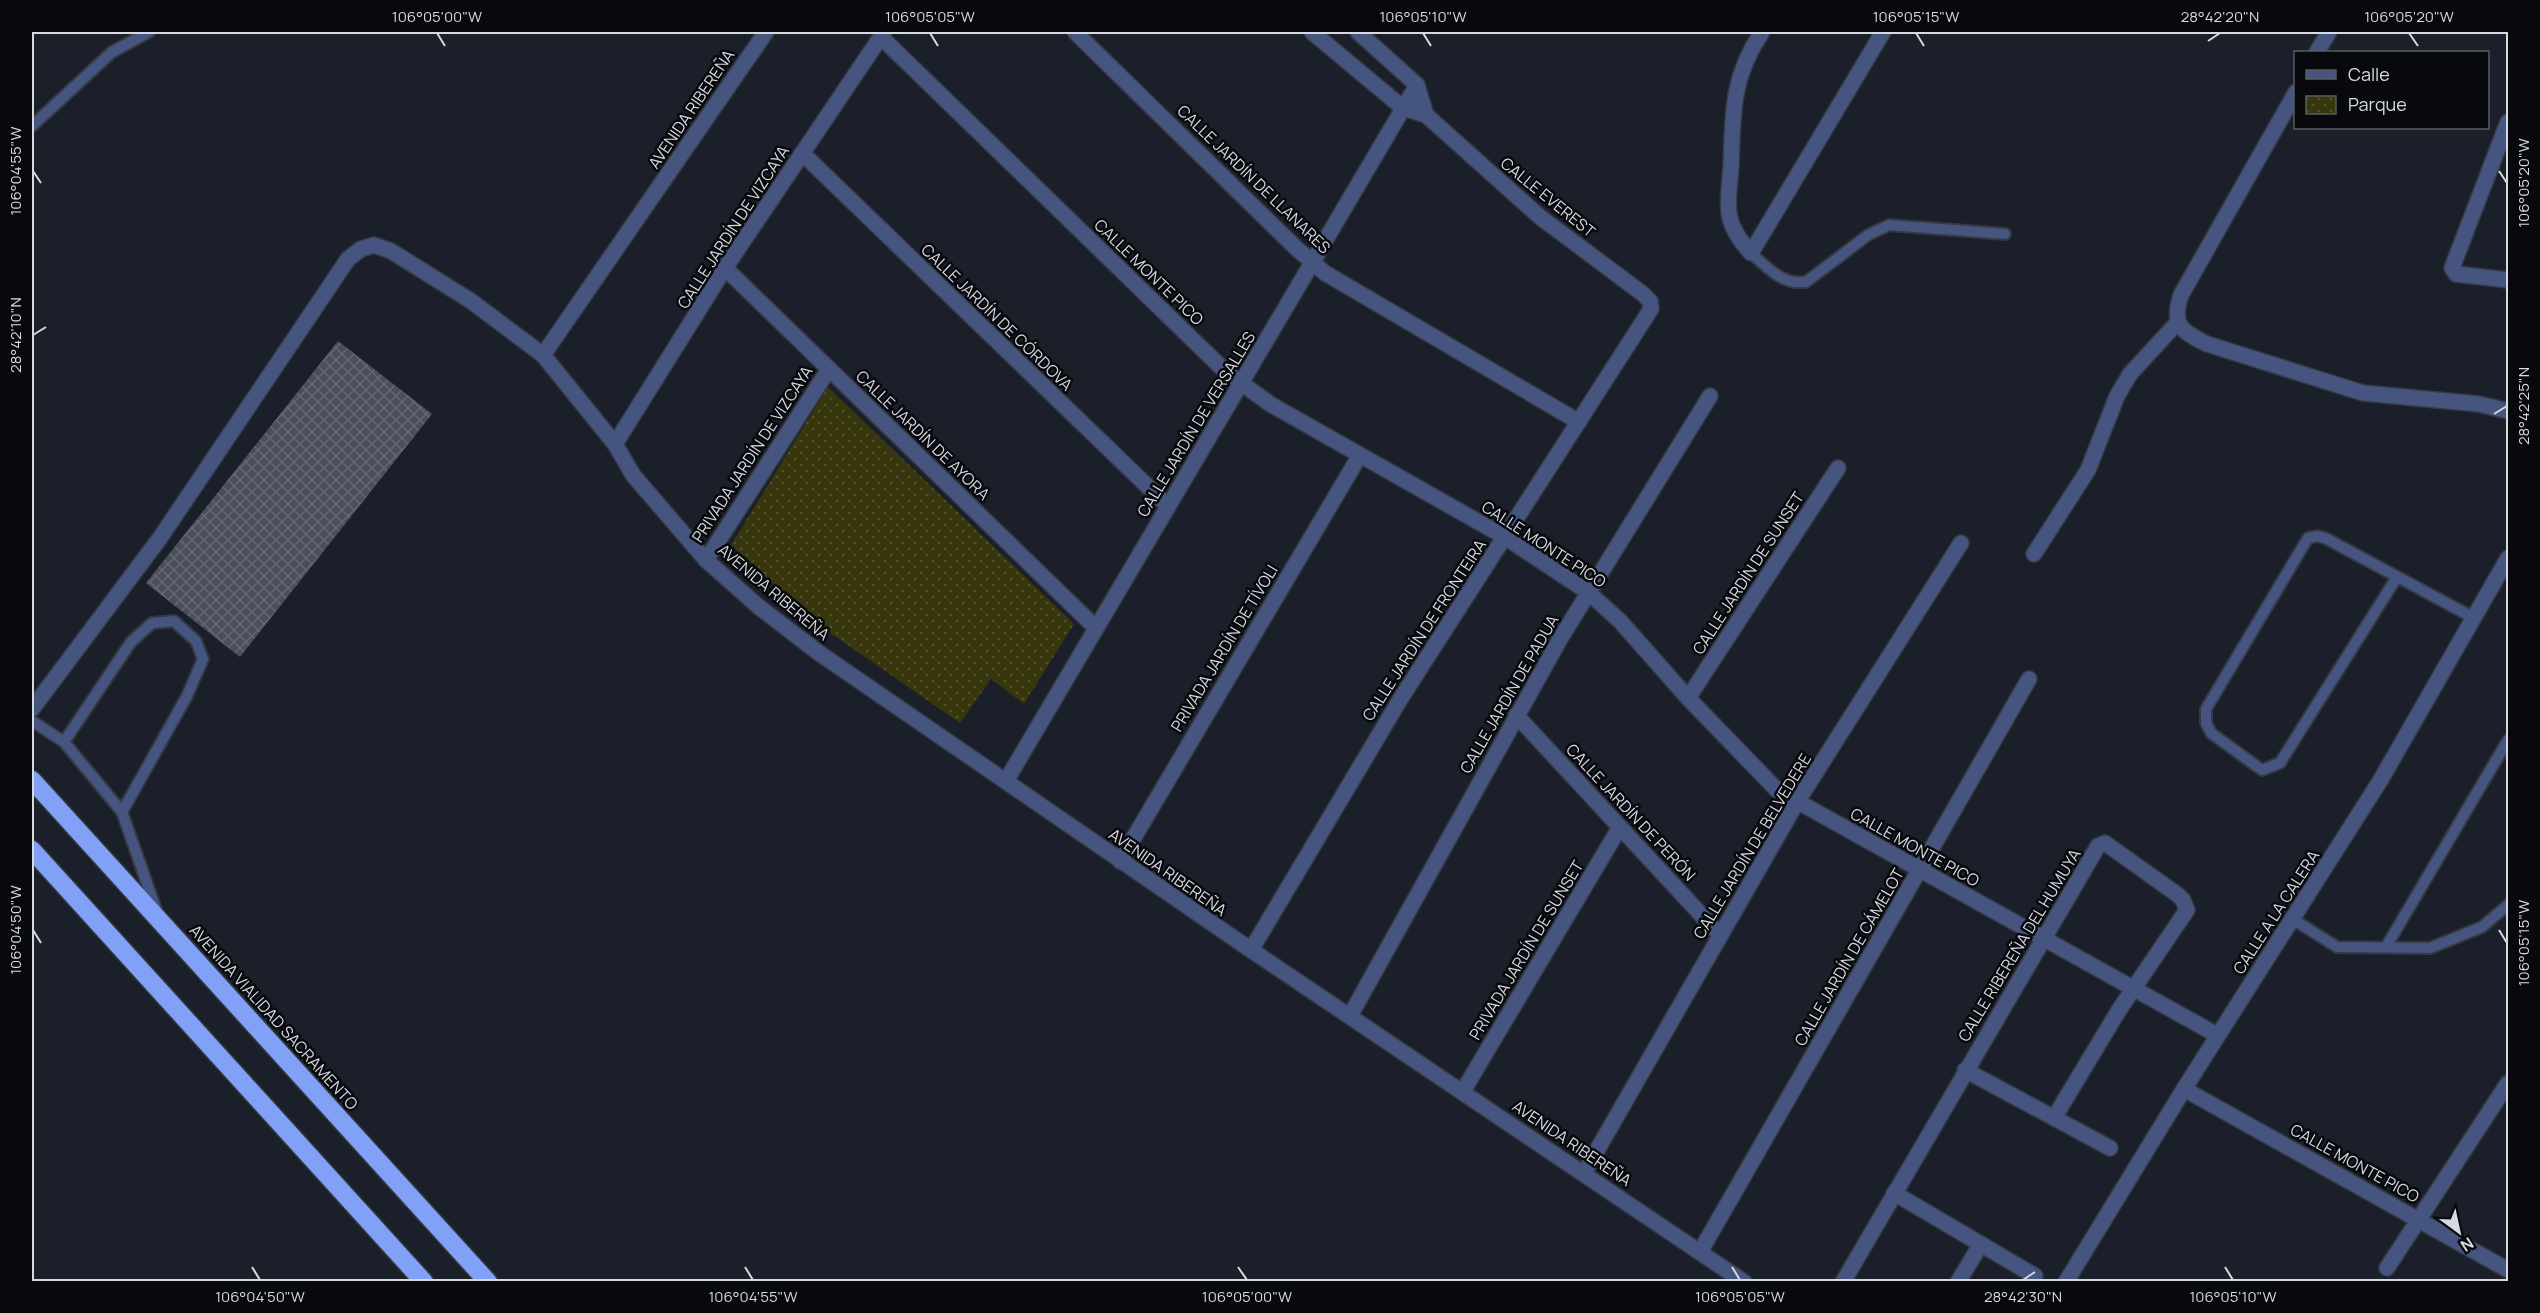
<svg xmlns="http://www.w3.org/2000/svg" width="2540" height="1313" font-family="Manrope,sans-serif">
  <defs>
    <pattern id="park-dots" width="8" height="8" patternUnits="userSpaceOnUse" patternTransform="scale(1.5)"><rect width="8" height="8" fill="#37360c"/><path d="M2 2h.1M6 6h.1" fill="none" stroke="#53522f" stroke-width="1.8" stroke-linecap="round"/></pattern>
    <pattern id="building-cross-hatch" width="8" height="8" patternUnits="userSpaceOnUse" patternTransform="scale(1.5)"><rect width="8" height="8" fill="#4a4f5b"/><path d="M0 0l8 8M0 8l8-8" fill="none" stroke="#636872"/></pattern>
  </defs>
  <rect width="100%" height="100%" fill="#1a1f29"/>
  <path fill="url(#park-dots)" d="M828 387 1074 624 1024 704 991 679 960 723 813 621 731 545Z"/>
  <path fill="url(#building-cross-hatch)" d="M338 341 432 414 240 657 146 583Z"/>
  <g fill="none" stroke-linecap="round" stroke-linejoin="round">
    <g stroke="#343943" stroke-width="14">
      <g id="lane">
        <path d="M32 126 112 52 149 32"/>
        <path d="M1751 253C1768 268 1782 285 1806 282L1868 235 1889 225 2005 234"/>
        <path d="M2397 577 2280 763 2262 770 2211 733 2206 723V709L2308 538 2318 536 2327 539 2474 618"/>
        <path d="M32 721 64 742 122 812 157 912"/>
        <path d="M64 742 131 642 152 623 174 621 196 641 203 659 187 696 122 812"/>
        <path d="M2294 920 2337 947 2430 948 2482 927 2508 905"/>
        <path d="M2386 947 2508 740"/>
      </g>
    </g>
    <g stroke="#343943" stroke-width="18">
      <g id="street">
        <path d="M1075 32 1296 248 1325 273 1579 422"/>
        <path d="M1358 32 1417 85 1426 115"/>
        <path d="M1762 32C1731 78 1733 113 1731 167 1730 182 1727 199 1729 213 1731 229 1741 242 1751 253L1883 32"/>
        <path d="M881 37 1225 371 1270 404 1505 537 1588 592 1620 621 1688 698 1777 790 2217 1035"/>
        <path d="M2317 52 2329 32"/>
        <path d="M2296 92 2181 295C2171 325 2181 331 2207 344L2363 393 2479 404 2508 411"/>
        <path d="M2508 122 2452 268 2456 274 2508 280"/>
        <path d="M802 153 1168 506"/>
        <path d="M725 268 1096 628"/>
        <path d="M543 355 766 32"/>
        <path d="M615 444 725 268 884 32"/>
        <path d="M2034 554 2088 470 2117 396 2130 374 2177 323"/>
        <path d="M706 560 829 369"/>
        <path d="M1688 698 1838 468"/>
        <path d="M32 709 160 538 348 259 361 249 374 245 391 251 471 301 543 355 615 444 633 475 706 560 759 607 819 653 1251 950 1744 1282"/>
        <path d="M1516 715 1719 934"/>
        <path d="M1006 781 1417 85"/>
        <path d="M1120 861 1360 455"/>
        <path d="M1251 950 1401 698 1651 309 1650 301 1643 294 1540 217 1426 115 1403 108 1312 32"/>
        <path d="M1350 1016 1560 639 1710 396"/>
        <path d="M1965 1070 2110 1148"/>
        <path d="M2184 1089 2508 1270"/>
        <path d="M1463 1091 1620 827"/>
        <path d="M1584 1173 1797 802 1961 543"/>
        <path d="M1894 1193 2035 1276"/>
        <path d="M1700 1252 2029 679"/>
        <path d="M2387 1268 2508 1083"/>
        <path d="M1843 1282 2098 846 2105 843 2178 895 2183 900 2187 910 2119 1010 2054 1118"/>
        <path d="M1958 1282 1981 1244"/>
        <path d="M2066 1282 2184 1089 2380 781 2508 558"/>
      </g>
    </g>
    <g stroke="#343943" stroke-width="21">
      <g id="highway">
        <path d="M32 780 488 1282"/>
        <path d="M32 850 424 1282"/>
      </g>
    </g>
    <use href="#lane" stroke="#455580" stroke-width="10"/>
    <use href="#street" stroke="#455580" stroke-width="15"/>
    <use href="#highway" stroke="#81a1f7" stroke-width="18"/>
  </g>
  <path fill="none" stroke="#d6d9e0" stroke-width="2" d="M437 33 445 46M930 33 938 46M1423 33 1431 46M1916 33 1924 46M2409 33 2418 46M2208 41 2220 33M33 171 41 183M2499 171 2507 183M33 335 46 327M2494 414 2507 406M33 930 41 943M2499 930 2507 943M252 1267 260 1280M745 1267 753 1280M1238 1267 1247 1280M1732 1267 1740 1280M2225 1267 2233 1280M2023 1280 2035 1272"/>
  <g text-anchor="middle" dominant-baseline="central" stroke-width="5" stroke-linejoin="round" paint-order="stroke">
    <g font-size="16" fill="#d6d9e0" stroke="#07090d">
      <text transform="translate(691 109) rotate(-56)">AVENIDA RIBEREÑA</text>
      <text transform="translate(1254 179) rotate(44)">CALLE JARDÍN DE LLANARES</text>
      <text transform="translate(1548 197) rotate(39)">CALLE EVEREST</text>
      <text transform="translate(733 227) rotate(-57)">CALLE JARDÍN DE VIZCAYA</text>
      <text transform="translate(1149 272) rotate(44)">CALLE MONTE PICO</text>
      <text transform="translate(997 317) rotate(44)">CALLE JARDÍN DE CÓRDOVA</text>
      <text transform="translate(1196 424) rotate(-59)">CALLE JARDÍN DE VERSALLES</text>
      <text transform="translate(923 435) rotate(44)">CALLE JARDÍN DE AYORA</text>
      <text transform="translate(752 454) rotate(-57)">PRIVADA JARDÍN DE VIZCAYA</text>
      <text transform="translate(1544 544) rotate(33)">CALLE MONTE PICO</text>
      <text transform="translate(1748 573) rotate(-57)">CALLE JARDÍN DE SUNSET</text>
      <text transform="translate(774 592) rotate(40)">AVENIDA RIBEREÑA</text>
      <text transform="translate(1424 630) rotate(-57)">CALLE JARDÍN DE FRONTEIRA</text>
      <text transform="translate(1224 648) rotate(-59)">PRIVADA JARDÍN DE TÍVOLI</text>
      <text transform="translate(1509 694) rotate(-60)">CALLE JARDÍN DE PADUA</text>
      <text transform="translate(1631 812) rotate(47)">CALLE JARDÍN DE PERÓN</text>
      <text transform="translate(1752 846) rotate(-59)">CALLE JARDÍN DE BELVEDERE</text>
      <text transform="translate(1915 847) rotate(29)">CALLE MONTE PICO</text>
      <text transform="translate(1168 872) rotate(35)">AVENIDA RIBEREÑA</text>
      <text transform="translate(2276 912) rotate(-57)">CALLE A LA CALERA</text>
      <text transform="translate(2019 945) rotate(-59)">CALLE RIBEREÑA DEL HUMUYA</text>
      <text transform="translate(1526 950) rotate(-59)">PRIVADA JARDÍN DE SUNSET</text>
      <text transform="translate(1849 957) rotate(-60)">CALLE JARDÍN DE CÁMELOT</text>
      <text transform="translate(274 1017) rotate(48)">AVENIDA VIALIDAD SACRAMENTO</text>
      <text transform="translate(1572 1143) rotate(34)">AVENIDA RIBEREÑA</text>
      <text transform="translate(2355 1163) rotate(29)">CALLE MONTE PICO</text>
    </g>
  </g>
  <rect width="2540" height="1313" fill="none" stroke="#07090d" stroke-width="66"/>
  <rect x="2294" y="51" width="195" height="78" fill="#07090d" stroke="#5a5c61" stroke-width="1.5"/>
  <rect x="2306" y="70" width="30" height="9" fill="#455580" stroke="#5a5c61" stroke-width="1.5"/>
  <text x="2348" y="81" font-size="18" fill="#d6d9e0">Calle</text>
  <rect x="2306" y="96" width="30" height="18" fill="url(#park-dots)" stroke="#5a5c61" stroke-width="1.5"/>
  <text x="2348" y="111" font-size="18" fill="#d6d9e0">Parque</text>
  <g transform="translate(2459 1232) rotate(147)" stroke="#07090d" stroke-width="4.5" paint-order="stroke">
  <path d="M0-4.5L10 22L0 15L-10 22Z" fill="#d6d9e0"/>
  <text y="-9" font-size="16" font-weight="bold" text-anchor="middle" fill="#d6d9e0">N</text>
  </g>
  <rect x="33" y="33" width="2474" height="1247" fill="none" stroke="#d6d9e0" stroke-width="2"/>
  <g font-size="15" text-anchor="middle" fill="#d6d9e0">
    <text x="437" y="22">106°05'00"W</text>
    <text x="930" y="22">106°05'05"W</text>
    <text x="1423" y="22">106°05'10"W</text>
    <text x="1916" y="22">106°05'15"W</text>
    <text x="2220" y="22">28°42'20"N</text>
    <text x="2409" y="22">106°05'20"W</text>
    <text transform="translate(16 171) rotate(-90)" y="5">106°04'55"W</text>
    <text transform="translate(2524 183) rotate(-90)" y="5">106°05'20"W</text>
    <text transform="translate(16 335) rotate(-90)" y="5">28°42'10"N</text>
    <text transform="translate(2524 406) rotate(-90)" y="5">28°42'25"N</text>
    <text transform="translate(16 930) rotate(-90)" y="5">106°04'50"W</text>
    <text transform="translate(2524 943) rotate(-90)" y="5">106°05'15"W</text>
    <text x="260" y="1302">106°04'50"W</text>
    <text x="753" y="1302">106°04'55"W</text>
    <text x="1247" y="1302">106°05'00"W</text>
    <text x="1740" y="1302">106°05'05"W</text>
    <text x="2023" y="1302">28°42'30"N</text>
    <text x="2233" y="1302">106°05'10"W</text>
  </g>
</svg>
